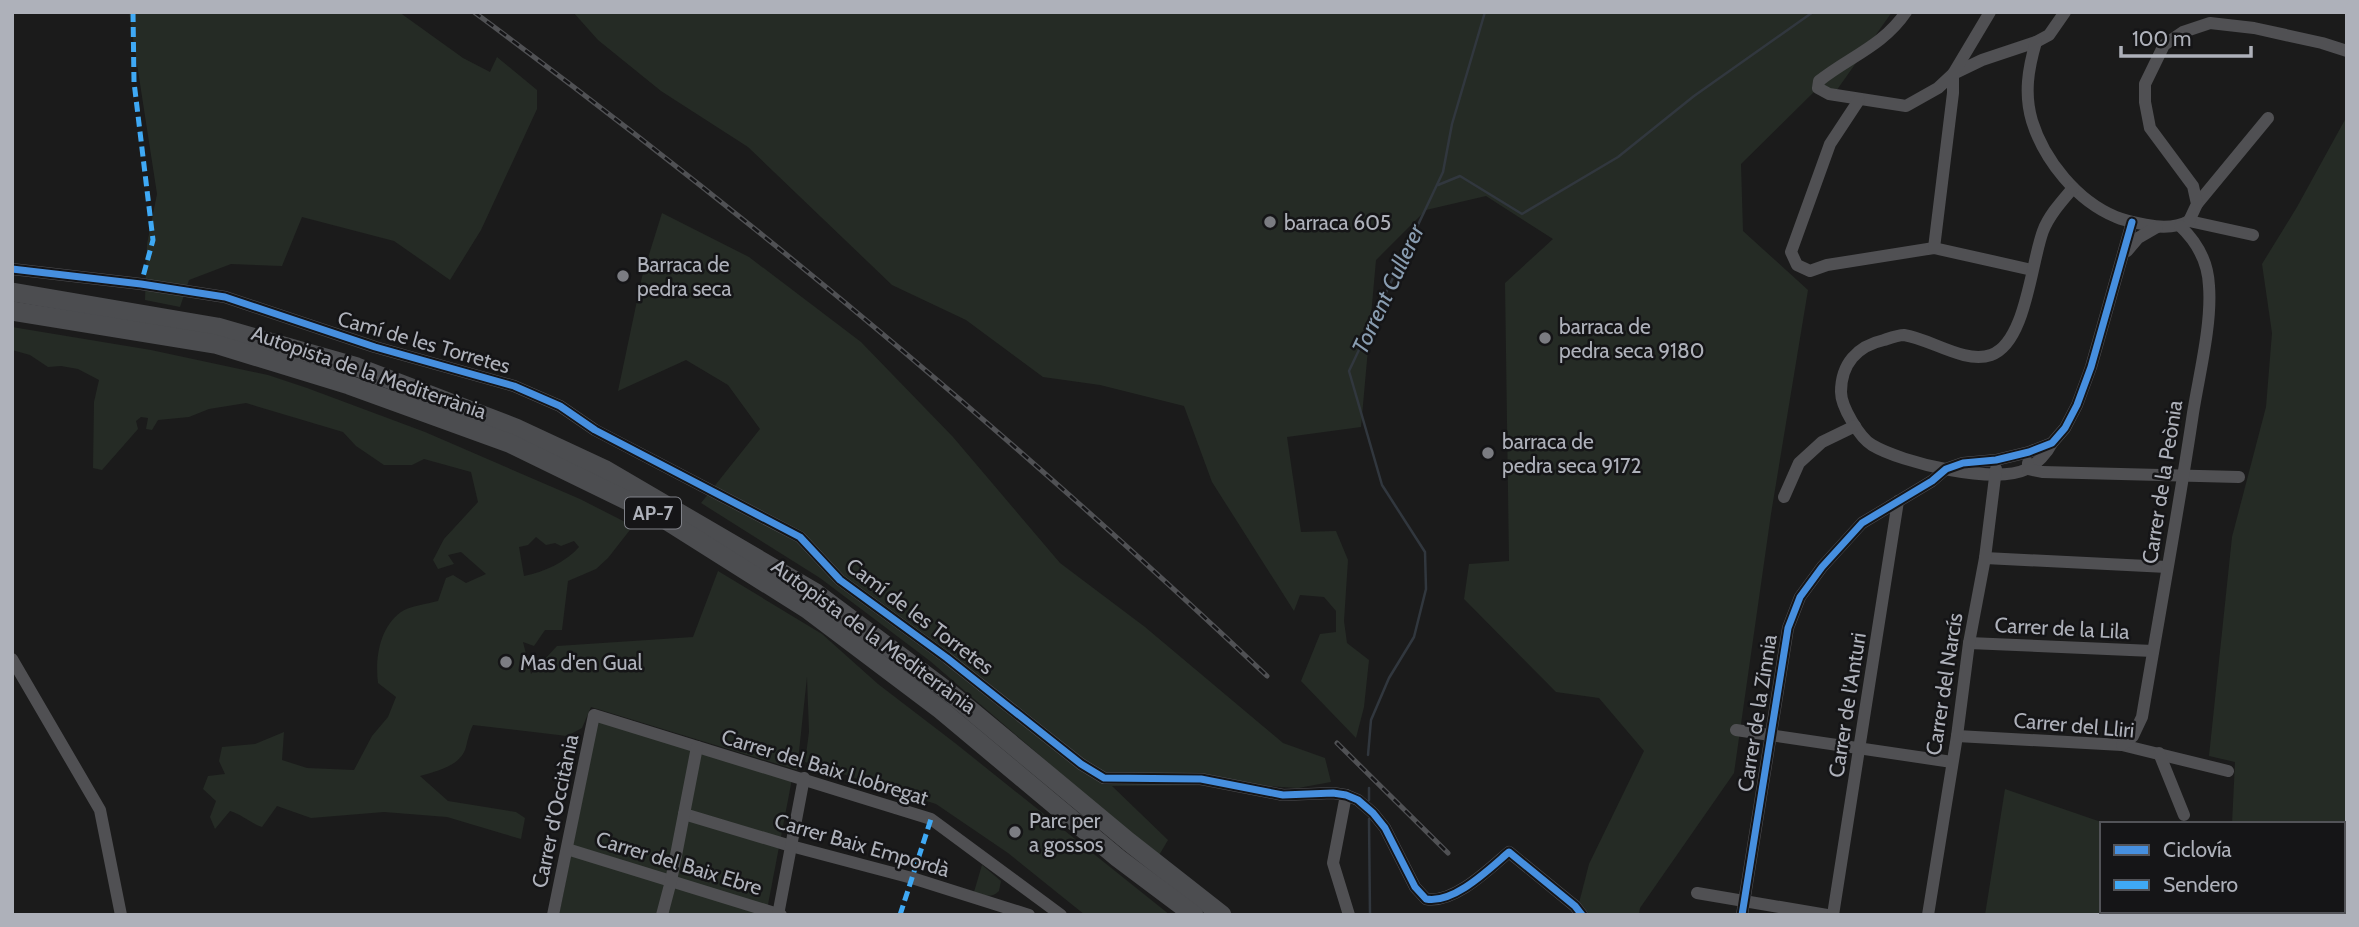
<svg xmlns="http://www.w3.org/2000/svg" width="2359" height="927" font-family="Cabin,sans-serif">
  <rect width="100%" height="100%" fill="#1b1b1b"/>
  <g fill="#252b25" fill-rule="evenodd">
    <path d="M129 12H399L463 58 490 72 497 57 537 90V109L481 230 450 280 394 241 302 217 282 266 231 264 189 280 180 307 145 300 147 244 157 194Z"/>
    <path d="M573 12H1892L1834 94 1818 88 1741 164 1743 231 1808 290 1771 514 1734 773 1640 908 1639 915H1590L1579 903 1589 864 1644 751 1599 698 1556 692 1464 599 1469 564 1509 561 1505 283 1553 239 1486 196 1426 210 1376 260 1361 427 1287 437 1301 532 1336 531 1348 560 1344 621 1347 643 1369 660 1364 707 1356 738 1301 681 1320 634 1336 632V611L1324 597 1300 595 1294 611 1212 482 1184 406 1100 385 1043 377 966 320 892 285 748 147 661 91 598 40Z"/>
    <path d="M2347 116V915H1985L2005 789 2107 824H2102V911H2343V824H2232L2235 762 2209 756 2232 537 2266 407 2272 333 2262 264 2297 207Z"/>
    <path d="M662 213 749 257 861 342 953 437 1060 563 1145 627 1283 743 1325 758 1331 782 1298 788 1249 785 1112 786 1168 840 1158 857 930 661 820 578 701 503 760 429 728 385 686 360 618 391 642 277Z"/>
    <path d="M12 327 151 350 268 375 307 388 425 432 580 499 633 526 608 558 596 569 568 581 562 630H545L534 646 523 642 531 674 557 646 693 637 718 571 822 634 878 684 955 743 1170 915H1085L1008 853 936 804 805 762 809 732 807 677 797 770 591 707 582 728 567 736 473 725C469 733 468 739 466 747 461 766 437 771 420 776L448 801 516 812 525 818 521 839 447 817 384 812 311 818 277 806 262 827C250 823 243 815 230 811L215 829 210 817 216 801 203 789 208 776 225 774 219 761 222 747 255 744 284 732 282 760 307 768 354 770 372 736 388 717 396 697 378 683C375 659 379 628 401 612 409 606 427 604 438 601L446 578 453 575 466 583 486 574 461 552 448 555 454 564 438 569 433 560 444 539 478 502 471 472 424 459 412 465H384L356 446 343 432 246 403 209 409 189 417 158 420 152 430 146 429 148 418 141 417 136 421 138 429 102 470 93 468 94 402 99 380 78 369 61 366 48 367 30 355 12 350ZM536 537 546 545 555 543 561 546 574 541 579 547C566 562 544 572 524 576L519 547 528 545Z"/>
    <path d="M598 721 792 779 766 915H559Z"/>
    <path d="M982 865 1001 881 999 891C991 899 984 895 974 892Z"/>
  </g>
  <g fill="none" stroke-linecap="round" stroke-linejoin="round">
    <g stroke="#31373e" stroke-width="2.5">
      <path d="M1438 185 1460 176 1522 214 1618 157 1694 96 1813 12"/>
      <path d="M1368 755 1371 720 1389 678 1414 637 1426 589 1425 552 1382 485 1349 371 1443 172 1452 124 1485 12"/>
      <path d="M1369 788V800"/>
      <path d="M1369 819 1370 915"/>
    </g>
    <g stroke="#505053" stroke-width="12">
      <path d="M1906 12C1883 46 1849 57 1819 81L1818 88 1829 94 1906 106 1938 88 1953 74 1982 60 2036 42 2049 35 2065 12"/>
      <path d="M2036 42C2028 69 2024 94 2032 121 2044 160 2077 201 2116 217 2125 221 2137 223 2147 225 2162 228 2176 228 2189 221L2253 235"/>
      <path d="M1859 100 1830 144 1791 252 1797 265 1810 271 1827 265 1934 248 2032 270"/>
      <path d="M2197 204 2268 118"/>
      <path d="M2189 221 2197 204 2193 186 2150 128 2145 102V84L2164 45 2183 32 2210 23 2254 28 2322 43 2347 51"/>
      <path d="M1934 248 1953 93V74L1990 12"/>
      <path d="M2127 251 2138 238 2157 227"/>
      <path d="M12 269 141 284 225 297 375 347 514 386 560 406 595 430 800 537 840 580 947 658 1081 764 1104 778 1201 779 1283 795 1333 793 1346 795 1358 800 1373 813 1385 828 1415 887 1426 899C1454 904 1489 869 1509 852L1575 906 1582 915"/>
      <path d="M2052 443C2047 453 2037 464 2027 469 1995 485 1902 463 1872 445 1860 438 1841 407 1841 392 1841 364 1857 346 1884 340 1890 338 1898 335 1904 335 1931 339 1964 364 1991 355 2026 343 2031 263 2043 231 2049 215 2062 201 2073 188"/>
      <path d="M2028 463V469L2042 472 2239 477"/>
      <path d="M1784 497 1799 463 1822 442 1855 426"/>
      <path d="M1985 558 2167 567"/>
      <path d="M1969 643 2153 651"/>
      <path d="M12 659 100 810 121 915"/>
      <path d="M1736 730 1952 762"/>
      <path d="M1957 736 2122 745 2228 771"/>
      <path d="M2122 745 2133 736 2142 717C2159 616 2178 514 2193 413 2199 375 2212 324 2209 286 2208 262 2197 242 2180 226"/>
      <path d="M2159 753 2184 815"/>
      <path d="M1346 795 1333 863 1349 915"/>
      <path d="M684 814 791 846 912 878 1029 915"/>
      <path d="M567 849 781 915"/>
      <path d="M1697 893 1827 915"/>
      <path d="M553 915 594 715 931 819 1061 915"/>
      <path d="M662 915 671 881 697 747"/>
      <path d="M778 915 804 778"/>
      <path d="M1742 915 1788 628 1800 597 1822 567 1862 523 1932 481 1946 469 1963 463 1996 460 2029 452 2052 443 2065 428 2077 405 2091 367 2132 222"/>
      <path d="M1833 915 1898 501"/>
      <path d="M1928 915 1957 736 1969 643 1985 558 1996 469"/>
    </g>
    <g stroke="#4c4d50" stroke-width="19">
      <path d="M12 292 217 327 357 367 516 428 604 469 816 593 951 694 1129 842 1222 915"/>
      <path d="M12 311 215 344 349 385 509 443 661 517 807 609 941 710 1118 858 1194 915"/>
    </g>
    <g stroke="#505154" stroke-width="5">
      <g id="rail">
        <path d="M474 12C751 217 1016 439 1267 676"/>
        <path d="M1337 743 1448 853"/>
      </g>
    </g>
    <use href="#rail" stroke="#151517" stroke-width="2.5" stroke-dasharray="8" stroke-linecap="butt"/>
    <g stroke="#3fa9f5" stroke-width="5" stroke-dasharray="10 5" stroke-linecap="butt">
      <path d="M133 12 134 82 153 240 141 284"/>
      <path d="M900 915 931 819"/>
    </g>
    <g stroke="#151517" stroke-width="11">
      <g id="cycleway">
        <path d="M12 269 141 284 225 297 375 347 514 386 560 406 595 430 800 537 840 580 947 658 1081 764 1104 778 1201 779 1283 795 1333 793 1346 795 1358 800 1373 813 1385 828 1415 887 1426 899C1454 904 1489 869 1509 852L1575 906 1582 915"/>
        <path d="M1742 915 1788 628 1800 597 1822 567 1862 523 1932 481 1946 469 1963 463 1996 460 2029 452 2052 443 2065 428 2077 405 2091 367 2132 222"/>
      </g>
    </g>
    <use href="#cycleway" stroke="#468fdf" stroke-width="7"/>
  </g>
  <g fill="#7b7c82" stroke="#151517" stroke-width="2.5">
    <circle cx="1270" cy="222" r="7"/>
    <circle cx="623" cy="276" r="7"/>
    <circle cx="1545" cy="338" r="7"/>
    <circle cx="1488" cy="453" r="7"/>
    <circle cx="506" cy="662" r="7"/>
    <circle cx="1015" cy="832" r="7"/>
  </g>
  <g text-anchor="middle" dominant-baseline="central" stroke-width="5" stroke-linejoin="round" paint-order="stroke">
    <rect fill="#151517" stroke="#808289" stroke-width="2" x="625" y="497.5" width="56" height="31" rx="5"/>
    <g font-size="19" font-weight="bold" fill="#aeb1ba">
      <text x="653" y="513">AP-7</text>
    </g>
    <g font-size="21" fill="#aeb1ba" stroke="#151517" text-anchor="start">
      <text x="1284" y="222">barraca 605</text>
      <text x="637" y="264">Barraca de<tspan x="637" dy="24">pedra seca</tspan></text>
      <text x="1559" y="326">barraca de<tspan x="1559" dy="24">pedra seca 9180</tspan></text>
      <text x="1502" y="441">barraca de<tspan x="1502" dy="24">pedra seca 9172</tspan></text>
      <text x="520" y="662">Mas d'en Gual</text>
      <text x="1029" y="820">Parc per<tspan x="1029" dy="24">a gossos</tspan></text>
    </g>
    <g font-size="21" fill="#aeb1ba" stroke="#151517">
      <text transform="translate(424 342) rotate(16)">Camí de les Torretes</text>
      <text transform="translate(369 372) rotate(19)">Autopista de la Mediterrània</text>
      <text transform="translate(2162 482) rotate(-81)">Carrer de la Peònia</text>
      <text transform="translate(920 616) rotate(37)">Camí de les Torretes</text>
      <text transform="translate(2062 628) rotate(3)">Carrer de la Lila</text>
      <text transform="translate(874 636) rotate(36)">Autopista de la Mediterrània</text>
      <text transform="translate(1944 684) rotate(-81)">Carrer del Narcís</text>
      <text transform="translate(1847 705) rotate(-81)">Carrer de l'Anturi</text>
      <text transform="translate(1757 713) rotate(-81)">Carrer de la Zinnia</text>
      <text transform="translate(2074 725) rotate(5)">Carrer del Lliri</text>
      <text transform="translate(825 767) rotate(17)">Carrer del Baix Llobregat</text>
      <text transform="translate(555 811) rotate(-78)">Carrer d'Occitània</text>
      <text transform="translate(862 845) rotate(16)">Carrer Baix Empordà</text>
      <text transform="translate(679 863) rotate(17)">Carrer del Baix Ebre</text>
    </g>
    <g font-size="23" font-style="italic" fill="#899db1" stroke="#151517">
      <text transform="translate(1388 289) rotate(-65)">Torrent Cullerer</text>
    </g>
  </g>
  <rect width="2359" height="927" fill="none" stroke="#aeb1ba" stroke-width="28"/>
  <rect x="2100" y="822" width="245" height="91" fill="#151517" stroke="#525358" stroke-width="2"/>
  <rect x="2114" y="845" width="35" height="10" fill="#468fdf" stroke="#525358" stroke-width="2"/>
  <text x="2163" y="857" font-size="21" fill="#aeb1ba">Ciclovía</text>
  <rect x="2114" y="880" width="35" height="10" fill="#3fa9f5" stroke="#525358" stroke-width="2"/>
  <text x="2163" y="892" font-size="21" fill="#aeb1ba">Sendero</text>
  <path d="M2121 46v10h130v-10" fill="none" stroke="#aeb1ba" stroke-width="3.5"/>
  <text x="2132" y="46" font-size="21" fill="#aeb1ba" stroke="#151517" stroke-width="5" paint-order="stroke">100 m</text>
</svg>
